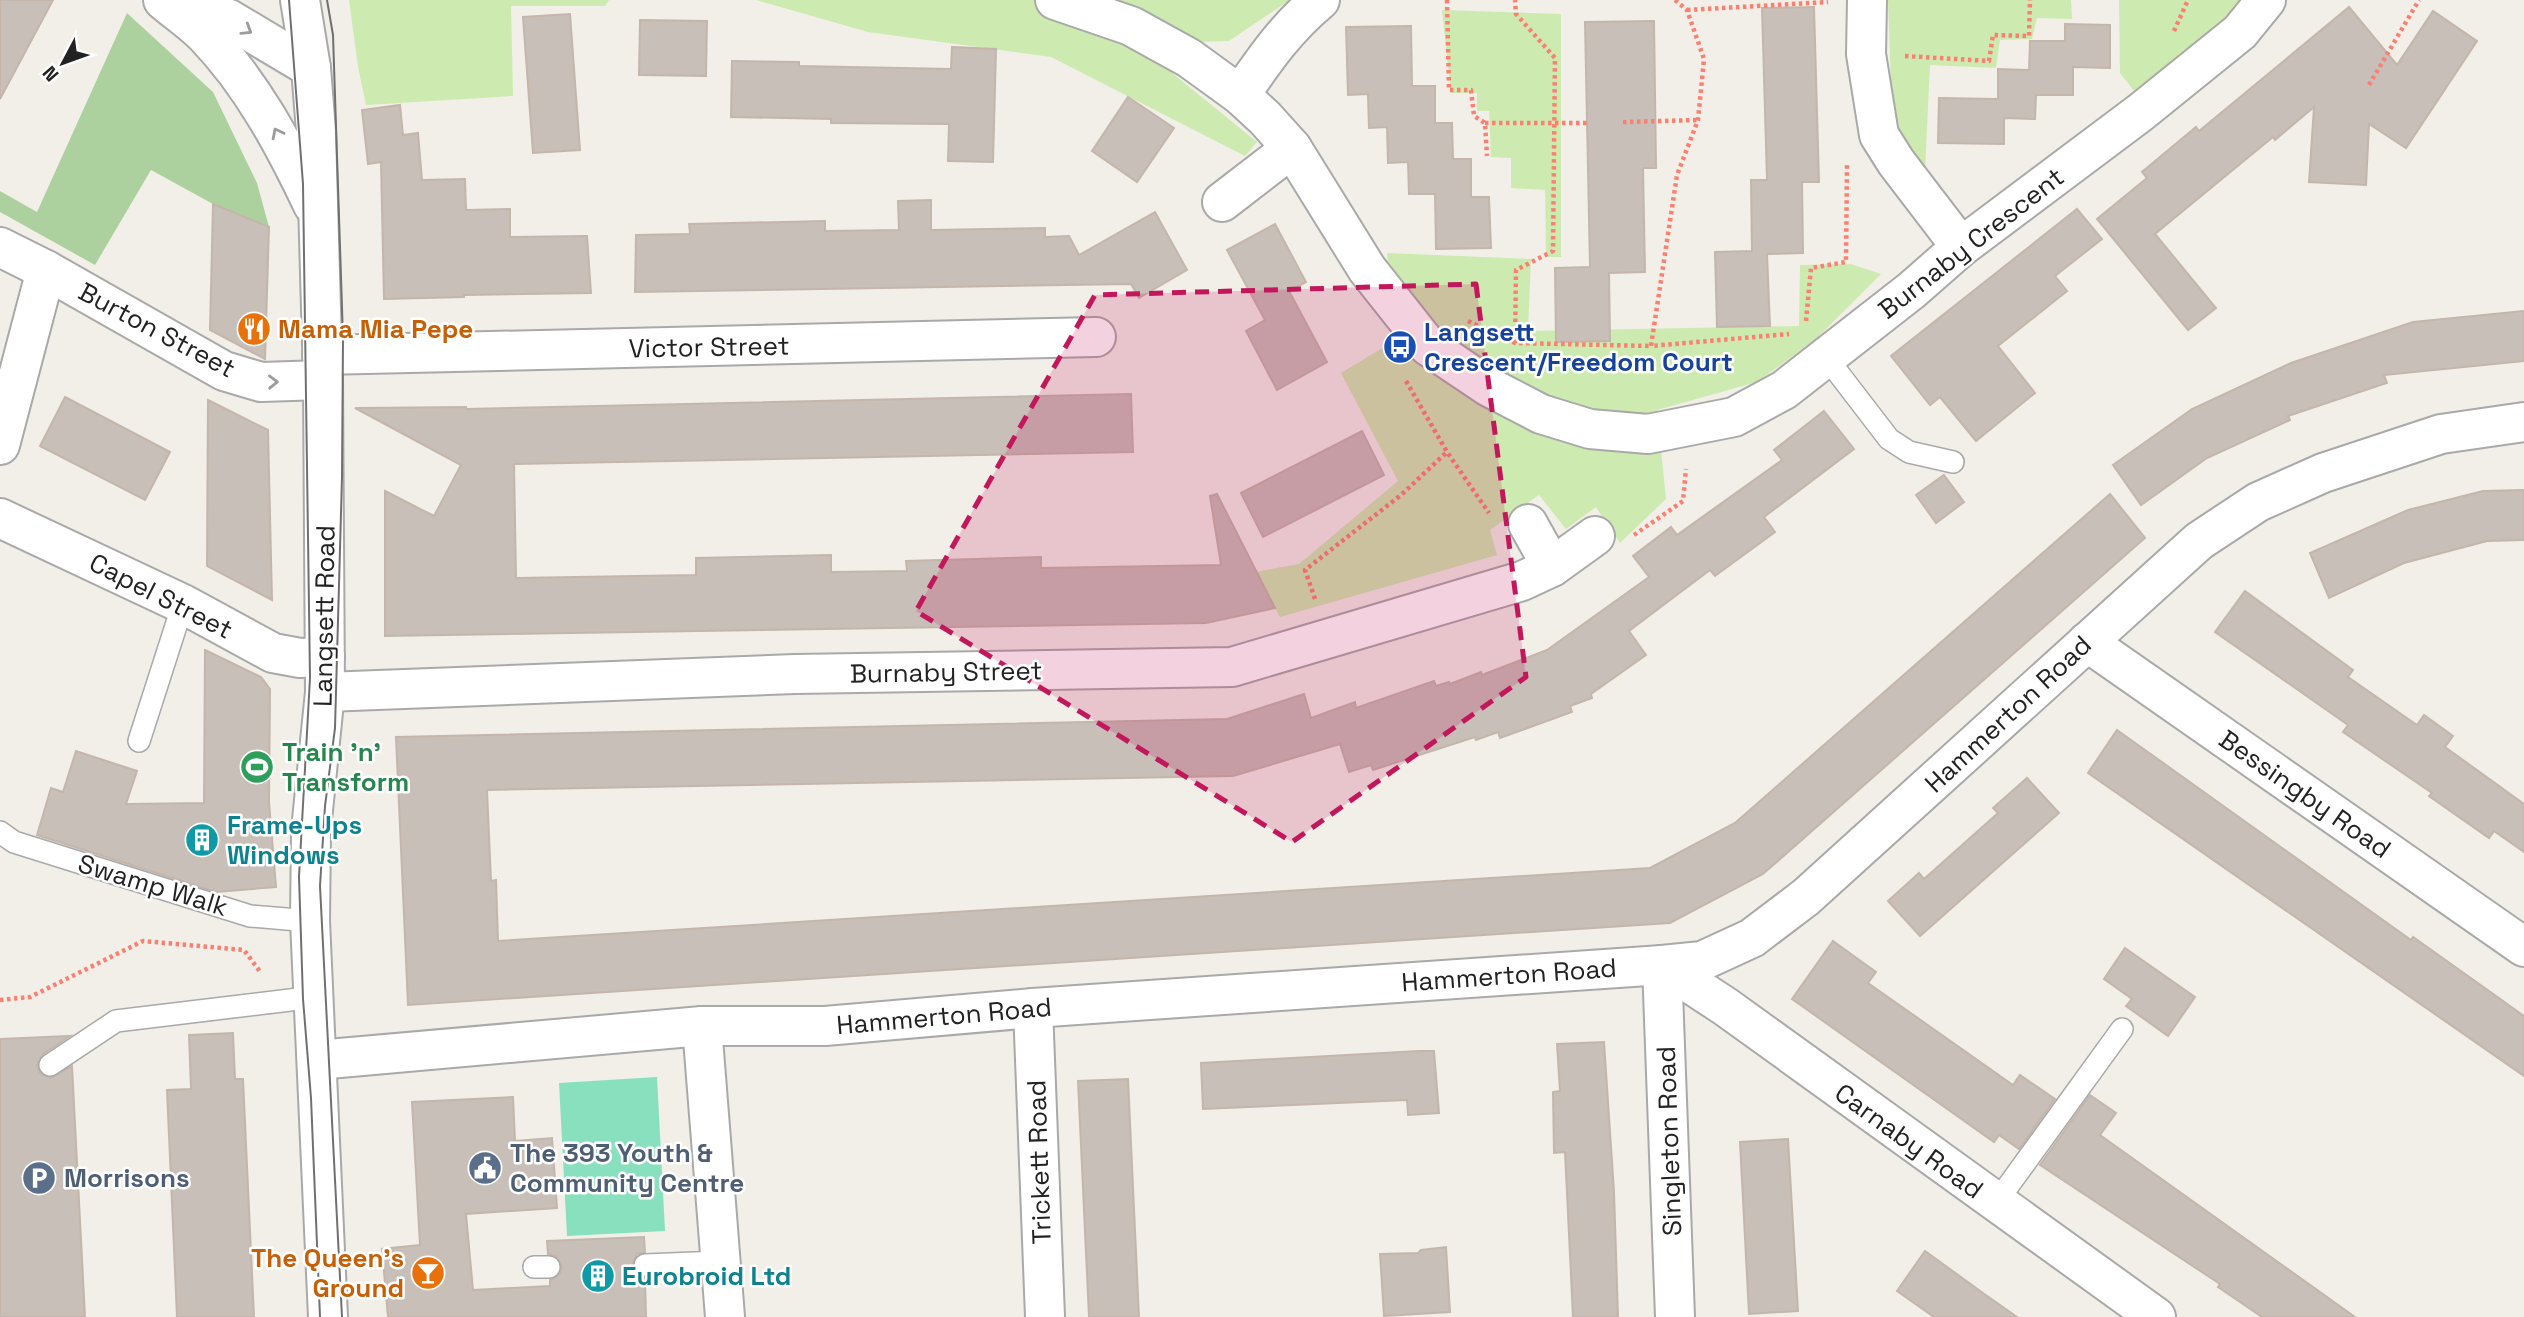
<svg xmlns="http://www.w3.org/2000/svg" width="2524" height="1317" font-family="'Space Grotesk',sans-serif">
  <rect width="100%" height="100%" fill="#f2efe9"/>
  <g fill="#cdebb0">
    <path d="M349 0H609L605 6H511L513 96 366 105 358 67Z"/>
    <path d="M756 0H1290L1229 41 1196 42 1171 72 1257 142 1245 156 1051 57 868 32Z"/>
    <path d="M1888 0H2071L2072 19 2037 18 2032 39 2000 40 1996 68 1930 65 1925 171 1907 147 1892 115Z"/>
    <path d="M2119 0H2240L2231 17 2135 92 2120 73Z"/>
    <path d="M1442 10 1561 14V257H1546L1545 190 1511 188V158L1491 157 1489 111H1477V93H1451Z"/>
    <path d="M1387 253 1531 259 1528 331 1799 326 1800 265 1851 264 1881 274 1816 339 1757 382 1657 410 1666 499 1620 543 1596 507 1566 529 1539 495 1490 530 1497 555 1280 617 1255 572 1299 564 1398 481 1341 373 1394 341Z"/>
  </g>
  <path fill="#add19e" d="M127 13 213 92 257 183 269 227 213 204 151 170 95 265 0 212V191L37 212Z"/>
  <path fill="#88e0be" d="M657 1077 665 1231 567 1236 559 1083Z"/>
  <g fill="#c7bfb8" stroke="#c4b6ab" stroke-width="2">
    <path d="M0 0H53L0 99Z"/>
    <path d="M1814 7 1819 182H1802L1803 253 1767 254 1770 326 1717 327 1715 252 1752 251 1751 180H1767L1762 8Z"/>
    <path d="M2349 7 2397 65 2433 11 2477 41 2406 148 2369 124 2366 185 2309 182 2314 107 2275 140 2273 137 2155 234 2216 308 2188 330 2097 219 2147 178 2142 172 2196 127 2199 131Z"/>
    <path d="M570 14 580 150 533 153 523 17Z"/>
    <path d="M640 20 707 21 706 76 639 75Z"/>
    <path d="M1654 21 1656 168H1643L1645 272 1609 273 1610 341 1556 342 1555 268 1590 267 1585 22Z"/>
    <path d="M2065 24 2110 25V68L2073 67V95H2036L2035 119 2004 118V144L1938 143 1939 98 1998 99V69L2029 70 2030 41H2065Z"/>
    <path d="M1411 26 1412 86H1435V123H1452L1453 159H1471V197H1489L1491 248 1436 249 1435 194H1409L1408 162 1388 163 1387 127 1369 128 1368 94 1348 95 1346 27Z"/>
    <path d="M952 47 996 49 993 162 948 161 949 124 831 123V119L731 117 732 61 799 62V66L951 69Z"/>
    <path d="M1128 97 1174 128 1137 182 1092 151Z"/>
    <path d="M400 105 403 135 418 133 422 180 465 179 466 210 510 209V237L587 236 591 293 464 295V297L384 299 381 162 368 164 362 110Z"/>
    <path d="M931 200V230L1045 228V237L1069 236 1079 255 1155 212 1187 270 1139 298 1131 284 635 292 636 235 690 234 689 224 825 221V231L899 230 898 201Z"/>
    <path d="M213 204 269 227 265 359 210 330Z"/>
    <path d="M2077 209 2102 239 2055 276 2067 291 1998 346 2035 393 1976 441 1940 397 1930 405 1891 356Z"/>
    <path d="M1275 224 1306 282 1289 291 1327 362 1277 390 1246 331 1265 320 1227 250Z"/>
    <path d="M2524 311V361L2384 375 2387 383 2288 416 2290 420 2207 458 2141 505 2113 465 2192 409 2291 363 2413 322Z"/>
    <path d="M1131 394 1133 452 514 464 516 578 696 575V558L831 555V572L907 571 906 561 1041 557V568L1221 565 1210 496 1217 494 1275 608 1206 623 385 636V491L434 516 461 465 355 408 466 407V409Z"/>
    <path d="M65 397 170 452 145 500 40 446Z"/>
    <path d="M208 400 268 430 272 600 207 566Z"/>
    <path d="M1824 411 1854 449 1764 517 1775 532 1715 576 1710 570 1629 631 1646 655 1591 694 1592 698 1570 706 1572 712 1500 738 1498 732 1476 740 1475 737 1373 770 1371 765 1349 772 1340 744 1233 776 487 790 491 881 496 880 498 941 1650 868 1735 823 2110 494 2145 538 1763 874 1670 923 408 1005 396 737 1227 719 1304 694 1311 718 1355 702 1356 708 1434 681 1436 686 1449 682 1450 684 1481 672 1482 675 1547 650 1649 577 1633 556 1671 527 1677 535 1782 460 1774 450Z"/>
    <path d="M1362 431 1384 475 1263 537 1241 493Z"/>
    <path d="M1944 475 1964 502 1936 523 1916 495Z"/>
    <path d="M2524 490V540L2487 541 2404 563 2329 598 2310 553 2408 510 2483 491Z"/>
    <path d="M2245 591 2353 670 2348 677 2417 725 2424 715 2453 736 2445 747 2524 804V852L2494 831 2489 838 2429 796 2432 793 2343 732 2348 725 2215 632Z"/>
    <path d="M205 650 261 677 270 689 269 802 276 887 216 892 37 835 51 788 63 792 76 751 137 771 126 804 204 803Z"/>
    <path d="M2117 730 2411 940 2413 937 2524 1016V1076L2088 773Z"/>
    <path d="M2027 778 2059 813 1920 936 1888 901 1919 873 1924 879 1998 813 1993 808Z"/>
    <path d="M1833 941 1876 972 1868 983 2013 1085 2020 1075 2055 1099 2019 1149 1999 1135 1994 1142 1792 999Z"/>
    <path d="M2125 948 2195 997 2168 1036 2126 1006 2132 999 2104 979Z"/>
    <path d="M233 1033 235 1079H243L254 1317H177L167 1090 191 1089 189 1035Z"/>
    <path d="M70 1036 43 1054 37 1065 40 1073 50 1078 72 1066 85 1317H0V1039Z"/>
    <path d="M1604 1042 1614 1192 1618 1317H1573L1565 1152 1554 1153 1553 1092 1560 1091 1557 1044Z"/>
    <path d="M1419 1051H1434L1439 1113 1408 1115 1407 1100 1203 1109 1201 1063Z"/>
    <path d="M1128 1079 1139 1317H1089L1078 1081Z"/>
    <path d="M2090 1095 2116 1113 2100 1135 2355 1317H2262L2218 1287 2220 1284 2040 1165Z"/>
    <path d="M513 1097 515 1141 552 1138 557 1208 466 1214 473 1290 550 1286V1280L560 1274 562 1266 556 1256 548 1254 547 1241 644 1237 645 1252 637 1254 632 1265 634 1273 645 1278 646 1317H388L382 1249 420 1245 412 1102Z"/>
    <path d="M1788 1139 1798 1311 1749 1314 1740 1142Z"/>
    <path d="M1446 1247 1450 1312 1384 1316 1380 1254 1418 1253 1421 1250Z"/>
    <path d="M1925 1251 1983 1293 2017 1317H1934L1897 1291Z"/>
  </g>
  <g fill="none" stroke-linecap="round" stroke-linejoin="round">
    <g stroke="#a9a9a9" stroke-width="24">
      <g id="service">
        <path d="M1826 357 1889 439 1909 452 1953 462"/>
        <path d="M139 741 183 604"/>
        <path d="M0 832 14 842 250 916 310 921"/>
        <path d="M50 1065 116 1021 315 997"/>
        <path d="M1995 1204 2122 1029"/>
        <path d="M645 1265 720 1262"/>
        <path d="M534 1267H549"/>
      </g>
    </g>
    <g stroke="#a9a9a9" stroke-width="42">
      <g id="minor">
        <path d="M1055 0 1131 26 1189 58 1240 95 1265 118 1292 148 1367 269 1428 346 1489 387 1541 414 1590 429 1648 434 1734 417 1784 390 1912 290 1961 247 2141 112 2240 32 2266 0"/>
        <path d="M1867 0 1866 54 1879 135 1896 162 1961 247"/>
        <path d="M1240 95C1265 59 1286 28 1320 0"/>
        <path d="M1222 202 1292 148"/>
        <path d="M0 247 46 270 224 371 261 382 323 380"/>
        <path d="M322 355 1096 337"/>
        <path d="M0 445 46 270"/>
        <path d="M0 518 183 604 273 653 300 658 325 657"/>
        <path d="M1528 524 1552 567"/>
        <path d="M2087 642 2524 947"/>
        <path d="M325 692 795 674 1232 667 1522 581 1552 567 1595 536"/>
        <path d="M1662 965 1726 1007 2156 1317"/>
        <path d="M1662 965 1675 1317"/>
        <path d="M1033 1008 1045 1317"/>
        <path d="M702 1026 725 1317"/>
        <path d="M317 1060 702 1026H825L1033 1008 1662 965 1702 961 1752 938 1806 897 2199 541 2258 502 2323 473 2441 434 2524 422"/>
      </g>
    </g>
    <g stroke="#a9a9a9" stroke-width="42">
      <g id="tertiary">
        <path d="M163 0C177 12 192 22 205 35 252 84 284 144 313 205"/>
        <path d="M185 0 229 19 311 68"/>
        <path d="M300 0 311 68 316 131 323 380 325 692 311 830 310 921 328 1317"/>
      </g>
    </g>
    <g stroke="#fa8072" stroke-width="4.5" stroke-dasharray="3.5 3.5" stroke-linecap="butt">
      <path d="M1447 0 1449 90H1471L1474 116 1485 123 1487 156"/>
      <path d="M1675 0 1687 10 1704 59 1698 120 1677 175 1651 346 1789 334"/>
      <path d="M1687 10 1828 2"/>
      <path d="M2174 31 2188 0"/>
      <path d="M1905 56 1989 61 1993 35 2029 36 2030 0"/>
      <path d="M2369 85 2419 0"/>
      <path d="M1623 122 1698 120"/>
      <path d="M1485 123H1588"/>
      <path d="M1468 321 1515 343 1651 346"/>
      <path d="M1806 321 1811 268 1846 262 1847 164"/>
      <path d="M1515 343 1516 270 1553 251 1555 58 1516 14 1515 0"/>
      <path d="M1406 381 1447 452 1489 513"/>
      <path d="M1634 535 1683 501 1686 469"/>
      <path d="M1315 599 1305 570 1401 495 1447 452"/>
      <path d="M0 1000 30 997 143 941 244 950 261 973"/>
    </g>
    <use href="#service" stroke="#fff" stroke-width="21"/>
    <use href="#minor" stroke="#fff" stroke-width="38"/>
    <use href="#tertiary" stroke="#fff" stroke-width="38"/>
    <g stroke="#707070" stroke-width="2">
      <path d="M289 0 303 184 310 678 299 877 303 999 311 1098 320 1317"/>
      <path d="M327 0 333 35 343 338 342 477 335 728 325 806 320 886 342 1317"/>
    </g>
  </g>
  <defs><path id="oneway-chevron" d="M-2-3.5L2.5 0L-2 3.5" fill="none" stroke-width="1.6" stroke-linecap="round" stroke-linejoin="round" transform="scale(1.75)"/></defs>
  <g stroke="#9c9c9c">
    <use href="#oneway-chevron" transform="translate(247 30) rotate(32)"/>
    <use href="#oneway-chevron" transform="translate(277 133) rotate(-117)"/>
    <use href="#oneway-chevron" transform="translate(273 382) rotate(-1)"/>
  </g>
  <path fill="#c2185b" fill-opacity="0.2" stroke="#c2185b" stroke-width="5" stroke-dasharray="14 9" stroke-linejoin="round" d="M1476 284 1526 677 1292 842 916 611 1095 295Z"/>
  <defs>
    <g id="restaurant-disc" transform="scale(1.75)"><circle r="9.5" fill="#e8710a" stroke="#fff"/><path d="M-5-6h1v4h1v-4h1v4h1v-4h1v5L-1.5 .5V6h-2V.5L-5-1ZM5-6V6H3V1.5H1.5Q1.5-4 5-6Z" fill="#fff"/></g>
    <g id="bus-disc" transform="scale(1.75)"><circle r="9.5" fill="#1a4fb4" stroke="#fff"/><path d="M-5-6H5V4H4V6H2V4H-2V6H-4V4H-5ZM-3.5-4V0h7V-4ZM-3.5 1.2v1.5H-2V1.2ZM2 1.2v1.5H3.5V1.2Z" fill="#fff"/></g>
    <g id="stadium-disc" transform="scale(1.75)"><circle r="9.5" fill="#2e9e5b" stroke="#fff"/><path d="M0-5a6.5 5 0 1 0 0 10a6.5 5 0 1 0 0-10ZM-3.5-1.8h7v3.6h-7Z" fill="#fff"/></g>
    <g id="building-disc" transform="scale(1.75)"><circle r="9.5" fill="#0f9aa8" stroke="#fff"/><path d="M-4-6H4V6H1V3H-1V6H-4ZM-2.5-4.3h1.7v1.8h-1.7ZM.8-4.3h1.7v1.8H.8ZM-2.5-1h1.7V.8h-1.7ZM.8-1h1.7V.8H.8Z" fill="#fff"/></g>
    <g id="civic-disc" transform="scale(1.75)"><circle r="9.5" fill="#5c6f8a" stroke="#fff"/><path d="M-.6-6.5H3V-4.5H.6V-3L4-1V1h2V6H-6V1h2V-1L-.6-3ZM-1.2 2.5V6h2.4V2.5Z" fill="#fff"/></g>
    <g id="parking-disc" transform="scale(1.75)"><circle r="9.5" fill="#5c6f8a" stroke="#fff"/><path d="M-3.5-5.5H1a3.5 3.5 0 0 1 0 7H-1V5.5H-3.5ZM-1-3.4V-.6H.8a1.4 1.4 0 0 0 0-2.8Z" fill="#fff"/></g>
    <g id="bar-disc" transform="scale(1.75)"><circle r="9.5" fill="#e8710a" stroke="#fff"/><path d="M-6-5H6L.8 .8V4.5H3.5V6h-7V4.5H-.8V.8Z" fill="#fff"/></g>
  </defs>
  <g fill-rule="evenodd">
    <use href="#restaurant-disc" x="254" y="329"/>
    <use href="#bus-disc" x="1400" y="347"/>
    <use href="#stadium-disc" x="257" y="767"/>
    <use href="#building-disc" x="202" y="840"/>
    <use href="#civic-disc" x="485" y="1168"/>
    <use href="#parking-disc" x="39" y="1178"/>
    <use href="#bar-disc" x="428" y="1273"/>
    <use href="#building-disc" x="598" y="1276"/>
  </g>
  <g text-anchor="middle" dominant-baseline="central" stroke-width="5" stroke-linejoin="round" paint-order="stroke">
    <g font-size="26" fill="#222" stroke="#fff">
      <text transform="translate(1971 243) rotate(-38)">Burnaby Crescent</text>
      <text transform="translate(157 330) rotate(28)">Burton Street</text>
      <text transform="translate(709 347) rotate(-1)">Victor Street</text>
      <text transform="translate(161 596) rotate(27)">Capel Street</text>
      <text transform="translate(324 616) rotate(-89)">Langsett Road</text>
      <text transform="translate(946 672) rotate(-1)">Burnaby Street</text>
      <text transform="translate(2008 714) rotate(-43)">Hammerton Road</text>
      <text transform="translate(2305 794) rotate(35)">Bessingby Road</text>
      <text transform="translate(153 885) rotate(17)">Swamp Walk</text>
      <text transform="translate(1509 975) rotate(-4)">Hammerton Road</text>
      <text transform="translate(944 1016) rotate(-5)">Hammerton Road</text>
      <text transform="translate(1669 1141) rotate(-92)">Singleton Road</text>
      <text transform="translate(1909 1141) rotate(36)">Carnaby Road</text>
      <text transform="translate(1039 1162) rotate(-92)">Trickett Road</text>
    </g>
    <g font-size="26" font-weight="bold" fill="#c56008" stroke="#fff" text-anchor="start">
      <text x="278" y="329">Mama Mia Pepe</text>
      <text x="404" y="1258" text-anchor="end">The Queen's<tspan x="404" dy="30">Ground</tspan></text>
    </g>
    <g font-size="26" font-weight="bold" fill="#164399" stroke="#fff" text-anchor="start">
      <text x="1424" y="332">Langsett<tspan x="1424" dy="30">Crescent/Freedom Court</tspan></text>
    </g>
    <g font-size="26" font-weight="bold" fill="#27864d" stroke="#fff" text-anchor="start">
      <text x="282" y="752">Train 'n'<tspan x="282" dy="30">Transform</tspan></text>
    </g>
    <g font-size="26" font-weight="bold" fill="#0d838f" stroke="#fff" text-anchor="start">
      <text x="227" y="825">Frame-Ups<tspan x="227" dy="30">Windows</tspan></text>
      <text x="622" y="1276">Eurobroid Ltd</text>
    </g>
    <g font-size="26" font-weight="bold" fill="#4e5e75" stroke="#fff" text-anchor="start">
      <text x="510" y="1153">The 393 Youth &amp;<tspan x="510" dy="30">Community Centre</tspan></text>
      <text x="64" y="1178">Morrisons</text>
    </g>
  </g>
  <g transform="translate(63 63) rotate(229)" stroke="#ffffff" stroke-width="5" paint-order="stroke">
  <path d="M0-5L12 26L0 18L-12 26Z" fill="#222222"/>
  <text y="-10" font-size="19" font-weight="bold" text-anchor="middle" fill="#222222">N</text>
  </g>
</svg>
